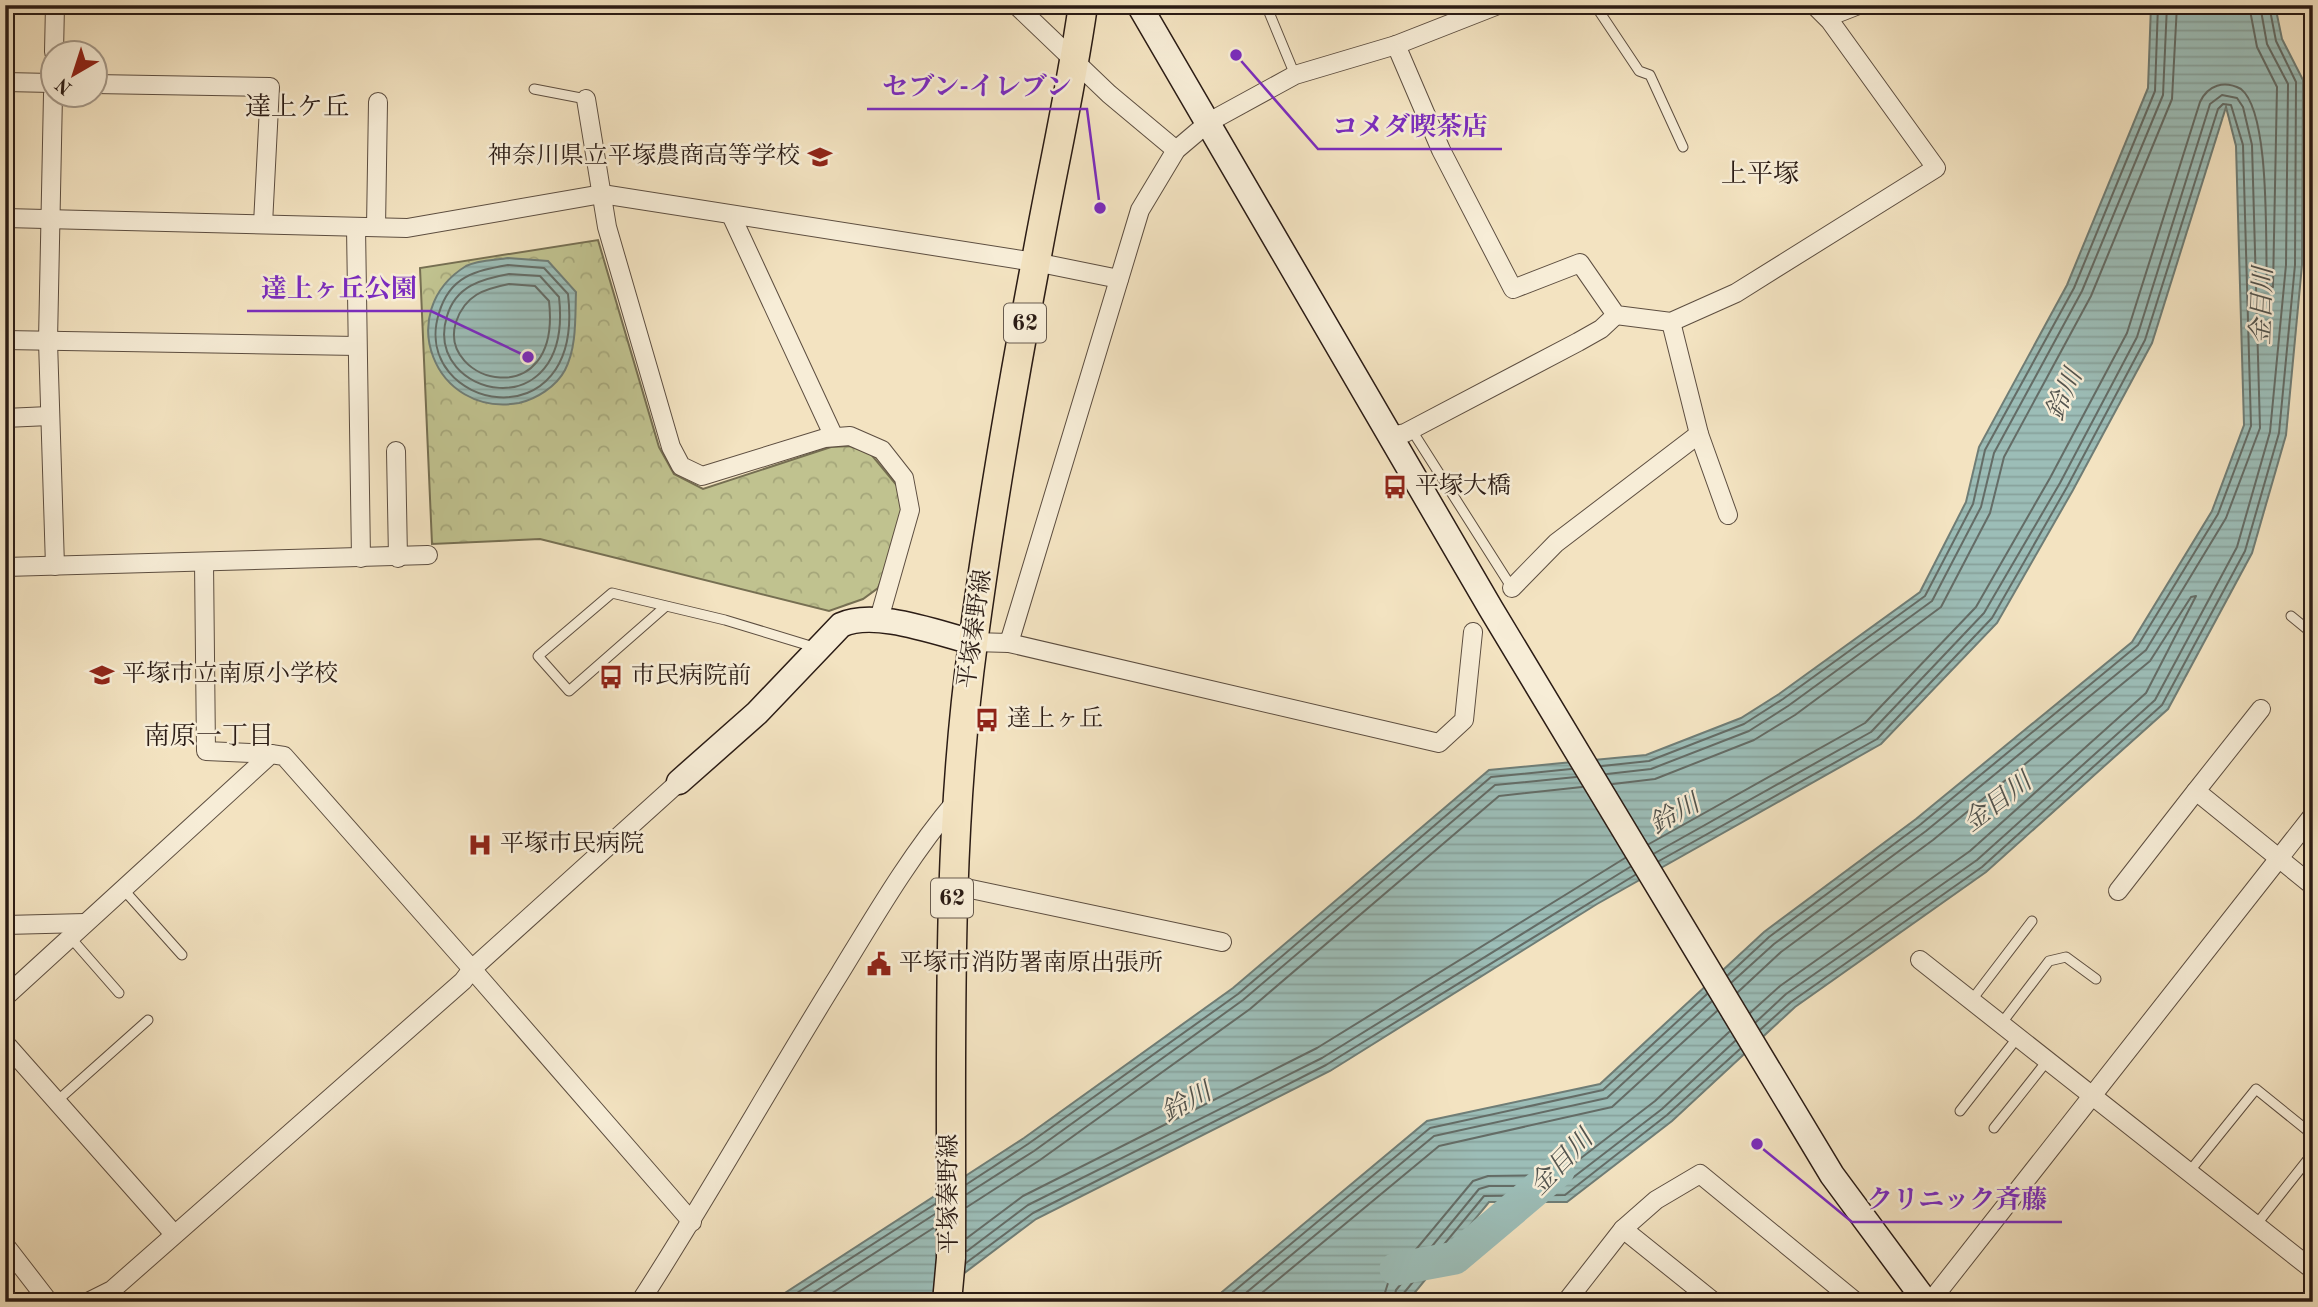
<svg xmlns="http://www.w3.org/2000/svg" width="2318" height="1307" font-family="'Old Standard TT','Noto Serif JP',serif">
  <defs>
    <pattern id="forest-crowns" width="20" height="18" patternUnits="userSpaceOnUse" patternTransform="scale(1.75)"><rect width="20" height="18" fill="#c0c28f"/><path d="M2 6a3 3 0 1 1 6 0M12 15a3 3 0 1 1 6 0" fill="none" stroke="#a5a67a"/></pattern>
    <pattern id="water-rules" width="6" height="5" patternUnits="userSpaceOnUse" patternTransform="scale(1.75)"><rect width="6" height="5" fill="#9cbdb7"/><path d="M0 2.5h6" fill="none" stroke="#87a29c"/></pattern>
  </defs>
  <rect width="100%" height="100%" fill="#f3e3c1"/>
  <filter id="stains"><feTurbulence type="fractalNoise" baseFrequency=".00286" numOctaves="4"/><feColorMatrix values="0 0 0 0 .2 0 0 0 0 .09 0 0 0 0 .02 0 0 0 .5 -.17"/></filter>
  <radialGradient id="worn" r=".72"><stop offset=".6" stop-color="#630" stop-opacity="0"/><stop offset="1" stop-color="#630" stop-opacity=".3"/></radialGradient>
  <path fill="url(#forest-crowns)" stroke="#766f52" stroke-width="2" d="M598 240 659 447 674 474 703 489 831 447 850 446 870 453 899 488 904 506 895 548 878 588 863 599 829 611 540 539 432 544 420 268Z"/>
  <g fill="url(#water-rules)" stroke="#6f7d76" stroke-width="2">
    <path d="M2151 5H2275L2282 39 2303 80 2302 265 2286 435 2252 553 2168 709 1986 872 1795 1007 1672 1121 1567 1202H1489L1407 1302H1210L1427 1121 1600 1084 1764 932 1916 819 2132 642 2212 511 2244 425 2236 146 2226 107 2152 343 2073 490 1997 623 1881 744 1597 904 1330 1071 1036 1219 926 1302H771L1024 1138 1233 988 1489 770 1646 755 1741 718 1779 694 1920 592 1966 502 1979 447 2067 285 2148 88Z"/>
    <path d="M508 258 548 261 576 292C575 317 577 347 565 370 556 387 536 399 519 403 434 418 393 311 466 266 477 260 496 260 508 258Z"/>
  </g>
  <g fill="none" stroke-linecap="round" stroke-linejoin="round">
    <g stroke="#646c66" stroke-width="2">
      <path d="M508 265 544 268 568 294C586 448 409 409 439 313 450 276 475 271 508 265Z"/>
      <path d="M509 274 540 276 559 297C574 432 422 398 447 316 456 286 481 279 509 274Z"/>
      <path d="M509 284 535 286 549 301C562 416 437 383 456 322 465 295 484 289 509 284Z"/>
      <path d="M1602 766 1649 761 1744 724 1783 699 1925 596 1973 504 1985 450 2074 288 2155 91 2158 5"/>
      <path d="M1607 774 1651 769 1749 731 1788 706 1932 601 1981 507 1994 453 2082 291 2163 95 2167 5"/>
      <path d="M1613 784 1655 779 1754 740 1795 715 1941 607 1990 513 2004 457 2091 296 2172 99 2177 5"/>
      <path d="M1649 844 1865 723 1976 607 2050 478 2127 333 2200 102C2208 85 2224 80 2241 89 2271 113 2265 245 2267 286L2273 287 2277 87 2257 47 2249 5"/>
      <path d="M1655 853 1871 732 1984 613 2060 483 2137 337 2210 104 2222 95 2237 98 2243 107 2252 145 2260 428 2226 518 2146 650 1926 831 1774 944 1732 982"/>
      <path d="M1659 861 1877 739 1992 618 2067 487 2145 340 2218 109 2223 104 2231 105 2243 145 2251 426 2218 514 2138 645 1921 824 1769 937 1728 975"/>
      <path d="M1738 992 1781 952 1933 840 2150 661 2191 597 2196 596 2146 693 1970 851 1780 986 1750 1013"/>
      <path d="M1756 1022 1786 994 1977 860 2155 700 2237 547 2270 432 2286 265 2288 84 2267 44 2260 5"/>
      <path d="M1761 1029 1791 1002 1982 867 2162 705 2245 551 2279 433 2295 265 2296 82 2276 41 2269 5"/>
      <path d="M967 1184 1028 1144 1238 994 1491 777 1571 769"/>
      <path d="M967 1194 1034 1151 1243 1000 1495 785 1576 777"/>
      <path d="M967 1207 1040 1160 1250 1009 1499 796 1582 787"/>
      <path d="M967 1238 1023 1196 1317 1048 1625 858"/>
      <path d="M967 1251 1028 1205 1322 1058 1630 867"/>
      <path d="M966 1263 1033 1213 1326 1065 1635 875"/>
      <path d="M783 1302 935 1204"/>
      <path d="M799 1302 935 1214"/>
      <path d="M818 1302 935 1227"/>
      <path d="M1221 1302 1430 1128 1603 1090 1707 994"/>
      <path d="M1235 1302 1434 1136 1607 1098 1711 1002"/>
      <path d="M1251 1302 1439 1146 1612 1107 1717 1011"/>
      <path d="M1382 1302 1388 1283 1473 1181 1488 1176 1559 1175 1655 1101 1729 1032"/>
      <path d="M1393 1302 1396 1290 1479 1189 1489 1186H1562L1662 1109 1735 1041"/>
      <path d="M1402 1302 1403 1294 1484 1196 1565 1195 1667 1115 1740 1049"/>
    </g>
    <path stroke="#9cbdb7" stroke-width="33" d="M1396 1269 1455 1258 1558 1171"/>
    <g stroke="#5d4e40" stroke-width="11">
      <g id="lane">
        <path d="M1266 5 1295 75"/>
        <path d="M1595 5 1639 71 1650 75 1683 147"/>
        <path d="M1830 21 1871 5"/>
        <path d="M534 89 586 99"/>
        <path d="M1411 429 1512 588"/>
        <path d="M666 606 569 691 538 656 612 593 725 620 817 648"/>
        <path d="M2291 616 2313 634"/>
        <path d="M123 889 182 955"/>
        <path d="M70 937 119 993"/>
        <path d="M1971 1001 2032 921"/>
        <path d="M2001 1024 2049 961 2066 957 2096 979"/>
        <path d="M57 1101 148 1020"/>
        <path d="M1960 1111 2018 1037"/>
        <path d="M1994 1128 2047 1061"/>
        <path d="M2189 1172 2256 1089 2313 1135"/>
        <path d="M2256 1225 2313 1153"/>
      </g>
    </g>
    <g stroke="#5d4e40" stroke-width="20">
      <g id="street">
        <path d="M1016 5 1109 94 1176 150"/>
        <path d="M1396 45 1441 150 1513 289 1580 263 1616 315 1671 322 1736 293 1936 168 1830 21 1814 5"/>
        <path d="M54 52 55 5"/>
        <path d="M5 82 52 83"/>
        <path d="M94 84 270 87 263 224"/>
        <path d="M53 94 48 341 55 566"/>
        <path d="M586 99 607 227 671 447 681 466 702 476 825 438 850 436 882 450 904 478 910 510 879 619"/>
        <path d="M731 215 834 437"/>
        <path d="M5 218 407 228 602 194 1035 262 1119 279"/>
        <path d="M356 227 361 558"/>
        <path d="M376 227 378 102"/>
        <path d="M1671 322 1699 434 1728 515"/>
        <path d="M5 340 357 346"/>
        <path d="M5 418 49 416"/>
        <path d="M1391 436 1405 433 1578 342 1601 329 1616 315"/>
        <path d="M396 451 398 558"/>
        <path d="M204 562 206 751 271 754"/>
        <path d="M5 567 428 555"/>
        <path d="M1512 588 1556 543 1699 434"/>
        <path d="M973 642 1009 643 1140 210 1176 150 1209 122 1295 75 1396 45 1498 5"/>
        <path d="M1009 643 1439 743 1464 720 1473 632"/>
        <path d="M2261 709 2196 791 2313 886"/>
        <path d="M952 885 1222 942"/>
        <path d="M2118 891 2196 791"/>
        <path d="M5 925 85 923"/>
        <path d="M1920 960 2313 1270"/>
        <path d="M5 997 271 754 284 756 472 969 679 782"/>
        <path d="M5 1043 174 1234"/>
        <path d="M1623 1229 1714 1302"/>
        <path d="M5 1245 49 1302"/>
        <path d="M88 1302 112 1290 463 981 472 969 692 1222"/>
        <path d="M640 1302C710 1194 772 1082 840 973 876 914 911 854 956 801"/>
        <path d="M1566 1302 1623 1229 1656 1200 1700 1174 1856 1302"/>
        <path d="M1930 1302 2313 815"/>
      </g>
    </g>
    <g stroke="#2b1c15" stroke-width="27">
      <g id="secondary">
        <path d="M1139 5 1491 609 1832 1175 1926 1302"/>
        <path d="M679 782 757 713 841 625C874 609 937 633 973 642"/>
      </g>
    </g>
    <g stroke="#2b1c15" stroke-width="31">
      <path id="primary" d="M947 1302 951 1258C952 1052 945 848 973 643 990 516 1012 388 1036 261 1051 176 1071 91 1083 5"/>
    </g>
    <use href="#lane" stroke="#f7edd7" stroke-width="9"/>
    <use href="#street" stroke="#f7edd7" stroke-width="18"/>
    <use href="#secondary" stroke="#f7edd7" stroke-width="24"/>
    <use href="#primary" stroke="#f3e3c1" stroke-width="28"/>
  </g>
  <defs>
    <g id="school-bare" transform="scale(1.89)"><path d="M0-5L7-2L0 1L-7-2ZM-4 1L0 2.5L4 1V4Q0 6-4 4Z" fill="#8f2418" stroke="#f7edd7" stroke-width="2.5" paint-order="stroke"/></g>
    <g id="bus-bare" transform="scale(1.89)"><path d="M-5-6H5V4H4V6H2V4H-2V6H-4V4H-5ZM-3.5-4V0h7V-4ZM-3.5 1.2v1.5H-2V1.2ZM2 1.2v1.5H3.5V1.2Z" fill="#8f2418" stroke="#f7edd7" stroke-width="2.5" paint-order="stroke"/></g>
    <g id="hospital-bare" transform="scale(1.89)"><path d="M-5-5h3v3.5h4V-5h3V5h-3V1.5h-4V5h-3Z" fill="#8f2418" stroke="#f7edd7" stroke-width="2.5" paint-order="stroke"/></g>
    <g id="civic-bare" transform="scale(1.89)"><path d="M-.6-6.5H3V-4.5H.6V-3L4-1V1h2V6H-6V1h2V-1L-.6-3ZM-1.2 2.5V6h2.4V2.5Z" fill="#8f2418" stroke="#f7edd7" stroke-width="2.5" paint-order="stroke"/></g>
  </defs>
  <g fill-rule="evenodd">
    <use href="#school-bare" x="820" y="157"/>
    <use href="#bus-bare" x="1395" y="487"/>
    <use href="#school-bare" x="102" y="675"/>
    <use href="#bus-bare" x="611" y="677"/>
    <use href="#bus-bare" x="987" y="720"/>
    <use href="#hospital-bare" x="480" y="845"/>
    <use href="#civic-bare" x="879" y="964"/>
  </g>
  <g text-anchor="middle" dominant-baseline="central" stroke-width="5" stroke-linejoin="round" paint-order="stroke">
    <g fill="#f7edd7" stroke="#685b4f" stroke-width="2">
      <rect x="1004" y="303.5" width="42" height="39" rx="5"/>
      <rect x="931" y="878.5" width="42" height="39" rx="5"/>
    </g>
    <g font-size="23" font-weight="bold" fill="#2b1c15">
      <text x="1025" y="323">62</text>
      <text x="952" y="898">62</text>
    </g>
    <g font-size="24" fill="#2b1c15" stroke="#f7edd7" text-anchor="start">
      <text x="800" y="157" text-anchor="end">神奈川県立平塚農商高等学校</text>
      <text x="1415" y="487">平塚大橋</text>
      <text x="122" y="675">平塚市立南原小学校</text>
      <text x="631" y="677">市民病院前</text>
      <text x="1007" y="720">達上ヶ丘</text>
      <text x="500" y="845">平塚市民病院</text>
      <text x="899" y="964">平塚市消防署南原出張所</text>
    </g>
    <g font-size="24" fill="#2b1c15" stroke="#f7edd7">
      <text transform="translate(976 629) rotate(-82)">平塚秦野線</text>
      <text transform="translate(950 1194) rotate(-90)">平塚秦野線</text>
    </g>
    <g font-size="26" fill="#2b1c15" stroke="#f7edd7">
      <text x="297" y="108">達上ケ丘</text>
      <text x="1760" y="175">上平塚</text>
      <text x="209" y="737">南原一丁目</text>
    </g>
    <g font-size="26" font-style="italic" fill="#53544e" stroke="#f7edd7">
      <text transform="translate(2263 306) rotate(-88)">金目川</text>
      <text transform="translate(2065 395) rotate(-66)">鈴川</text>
      <text transform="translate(1998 803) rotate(-37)">金目川</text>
      <text transform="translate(1675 815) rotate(-29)">鈴川</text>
      <text transform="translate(1187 1103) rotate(-28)">鈴川</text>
      <text transform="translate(1562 1163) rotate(-46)">金目川</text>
    </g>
  </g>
  <path fill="none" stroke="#7b2cbf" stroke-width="2.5" d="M1100 208L1087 109H867M1236 55L1318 149H1502M528 357L431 311H247M1757 1144L1852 1222H2062"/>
  <g fill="#7b2cbf" stroke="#f7edd7" stroke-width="2.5">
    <circle cx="1100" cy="208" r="7"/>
    <circle cx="1236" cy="55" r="7"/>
    <circle cx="528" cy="357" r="7"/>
    <circle cx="1757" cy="1144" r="7"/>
  </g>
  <g font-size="26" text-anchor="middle" font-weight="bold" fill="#7b2cbf" stroke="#f7edd7" stroke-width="5" stroke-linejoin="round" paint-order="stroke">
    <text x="977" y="95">セブン-イレブン</text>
    <text x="1410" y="135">コメダ喫茶店</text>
    <text x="339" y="297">達上ヶ丘公園</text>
    <text x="1957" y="1208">クリニック斉藤</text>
  </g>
  <rect width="2318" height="1307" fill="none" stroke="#f3e3c1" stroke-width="28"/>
  <rect x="7" y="7" width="2304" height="1293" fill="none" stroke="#2b1c15" stroke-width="3.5"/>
  <rect x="14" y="14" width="2290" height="1279" fill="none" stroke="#2b1c15" stroke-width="2"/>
  <g transform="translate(74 74) rotate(219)"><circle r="33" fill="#f7edd7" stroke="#a59989" stroke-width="2"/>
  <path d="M0-5L12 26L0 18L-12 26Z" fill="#8f2418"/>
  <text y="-10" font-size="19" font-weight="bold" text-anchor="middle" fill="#2b1c15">N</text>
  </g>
  <rect width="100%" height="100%" filter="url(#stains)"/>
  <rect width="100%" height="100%" fill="url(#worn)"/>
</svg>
